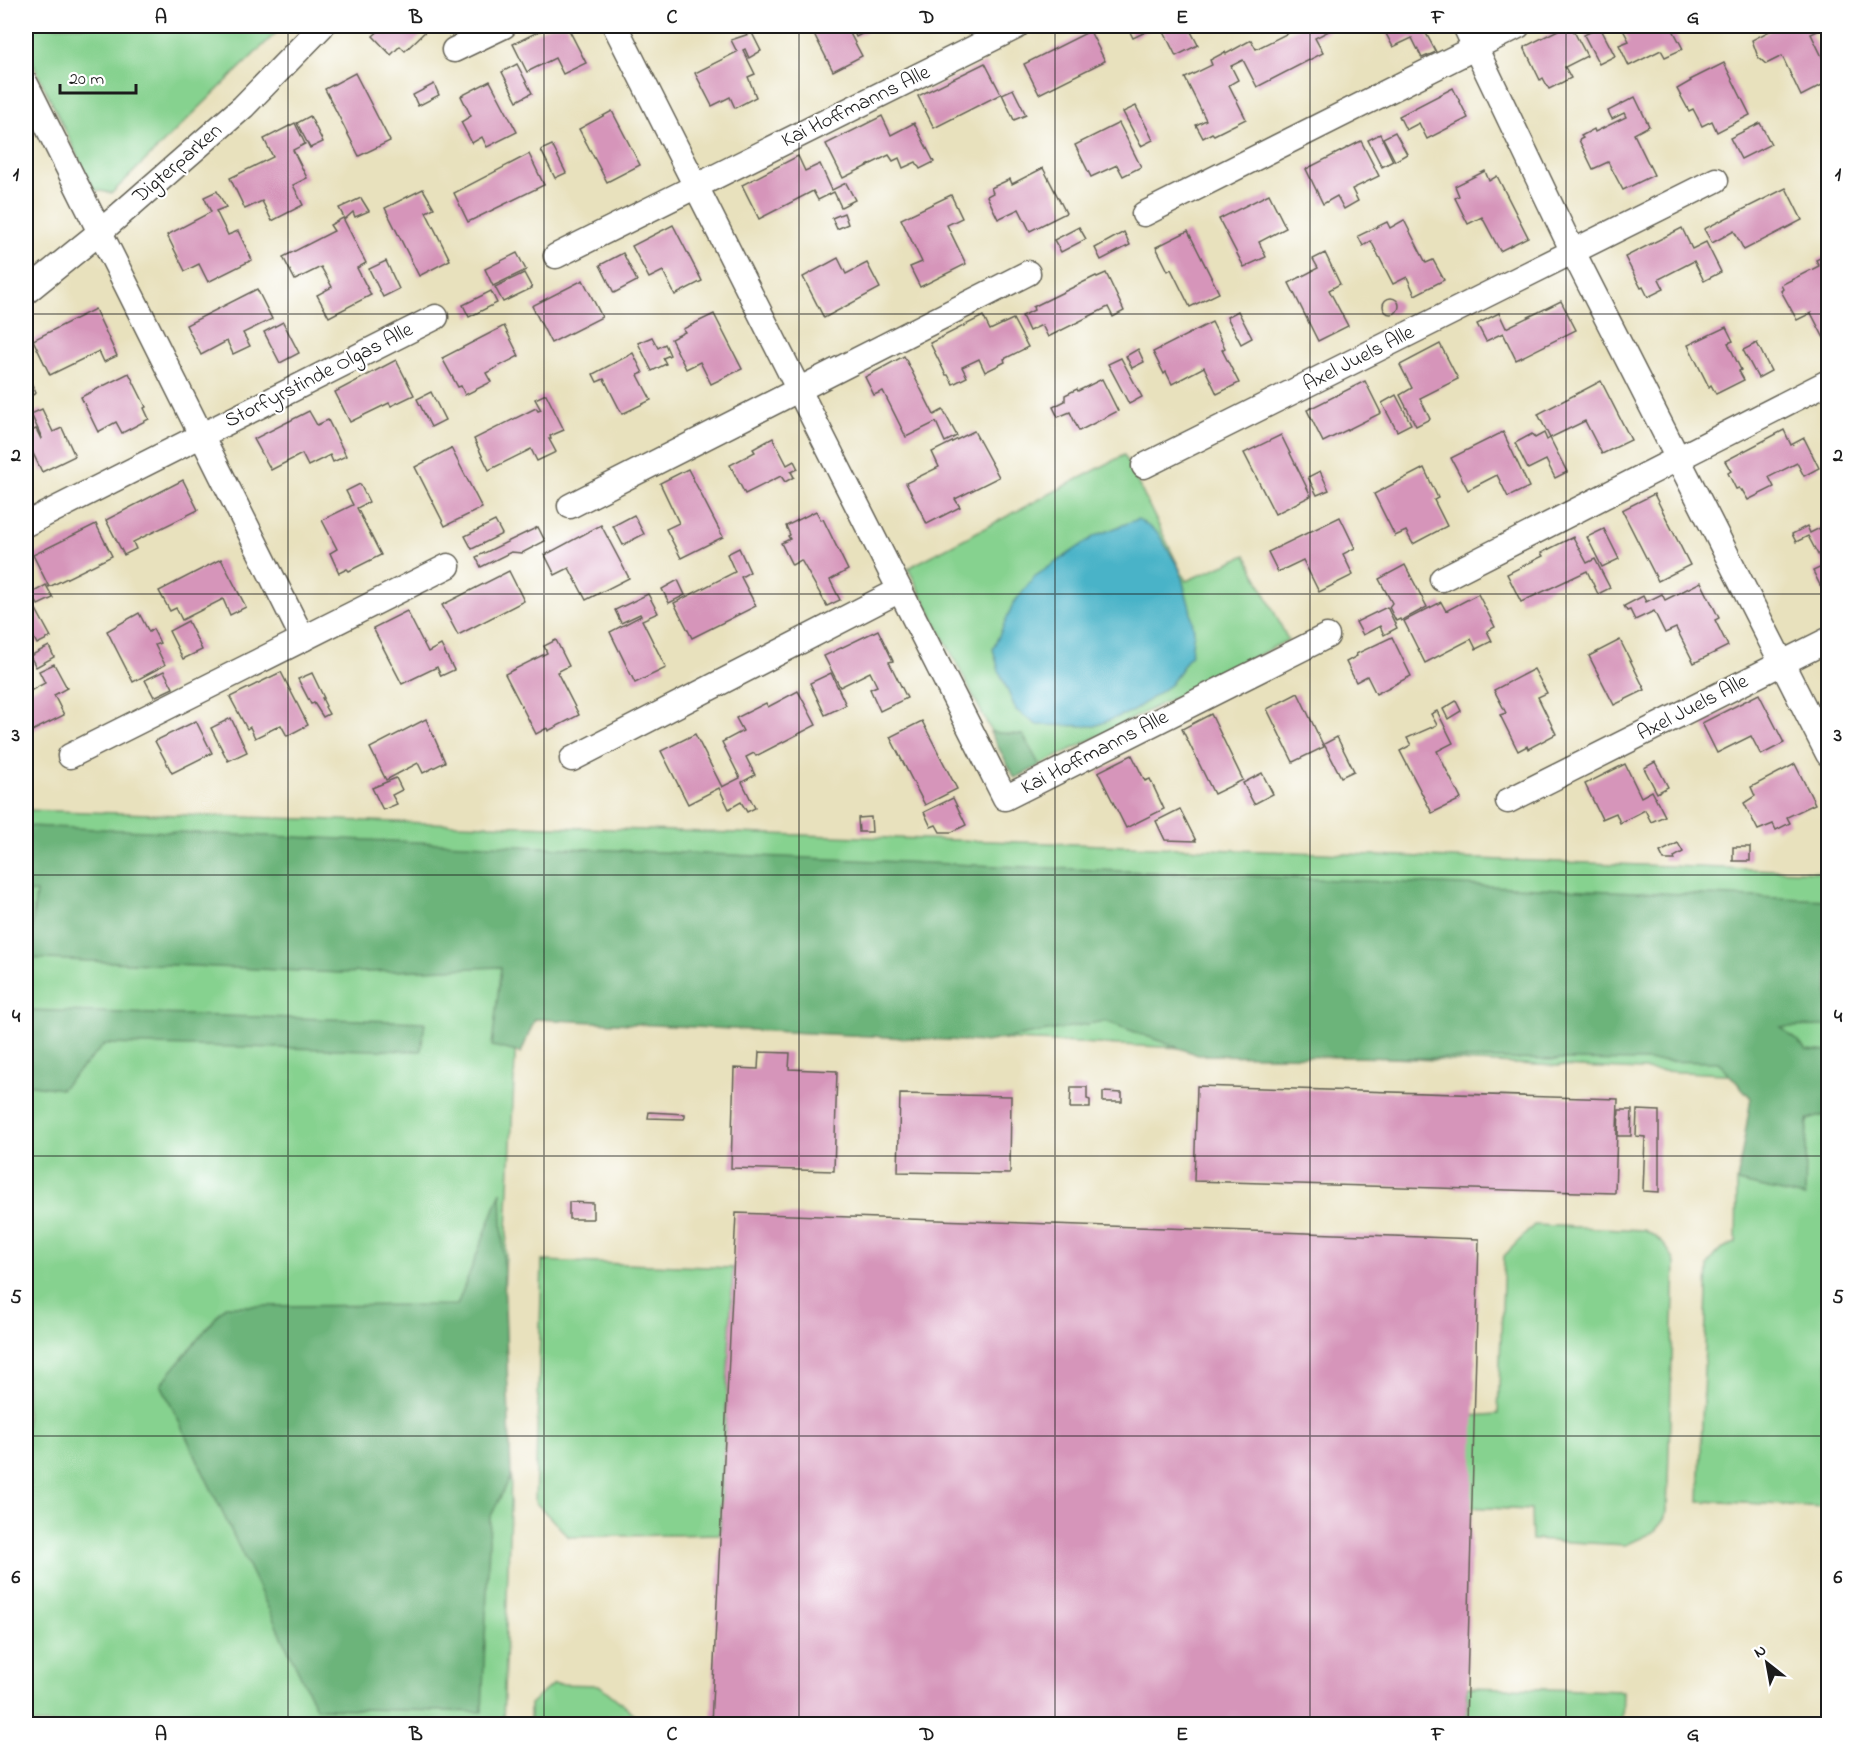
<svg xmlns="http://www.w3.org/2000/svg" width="1854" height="1750" font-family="'Indie Flower',sans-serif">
  <rect width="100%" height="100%" fill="#fff"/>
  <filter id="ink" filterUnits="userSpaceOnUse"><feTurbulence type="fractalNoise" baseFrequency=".0167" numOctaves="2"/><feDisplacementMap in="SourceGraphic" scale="12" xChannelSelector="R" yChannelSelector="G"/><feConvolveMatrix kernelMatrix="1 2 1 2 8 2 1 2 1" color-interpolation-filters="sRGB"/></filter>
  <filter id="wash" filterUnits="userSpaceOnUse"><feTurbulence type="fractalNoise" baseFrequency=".008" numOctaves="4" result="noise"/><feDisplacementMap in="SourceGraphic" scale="24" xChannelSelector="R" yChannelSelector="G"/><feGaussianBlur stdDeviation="1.35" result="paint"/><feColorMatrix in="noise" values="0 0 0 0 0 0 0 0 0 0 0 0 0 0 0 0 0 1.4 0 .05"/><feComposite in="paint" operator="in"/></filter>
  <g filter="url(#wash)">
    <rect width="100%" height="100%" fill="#e8e1bd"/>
    <g fill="#86d28f" stroke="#517756" stroke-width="1.5">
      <path d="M26 26H283L112 193 94 190 26 49Z"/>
      <path d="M1124 455 1186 581 1246 555 1288 640 1015 778 908 568Z"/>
      <path d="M26 810 1048 843 1828 872V1079L517 1016 494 1508 511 1476 503 1724H26Z"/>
      <path d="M1828 1114V1507L1699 1501 1708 1265C1715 1252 1722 1247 1736 1243L1737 1182 1804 1196 1807 1120Z"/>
      <path d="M1534 1225 1644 1230C1659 1238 1669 1247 1675 1263L1667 1512 1663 1521 1654 1532 1626 1545 1532 1540 1531 1510 1466 1507 1470 1416 1498 1414 1504 1256Z"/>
      <path d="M542 1261 733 1268 720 1534 569 1537 535 1502Z"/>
      <path d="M553 1684 599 1685 647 1724H664H530V1704Z"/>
      <path d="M1468 1687 1623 1691 1622 1724H1466Z"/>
    </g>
    <g fill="#6cb47a" stroke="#44684b" stroke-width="1.5">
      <path d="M990 732 1023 735 1040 766 1015 778Z"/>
      <path d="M26 826 1828 900V1026L1781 1027 1807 1050 1828 1052V1114L1807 1120 1805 1197 1737 1182 1751 1098 1718 1062 1198 1055 1105 1021 985 1042 535 1019 521 1053 492 1046 501 967 341 973 26 958V929L32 928 36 892 26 893Z"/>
      <path d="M26 1010 425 1022 421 1051 105 1044 61 1089 26 1084Z"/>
      <path d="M501 1192 511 1476 490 1518 482 1712 316 1708 161 1384 225 1306 457 1305Z"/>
    </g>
    <path fill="#4ab3c8" stroke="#336872" stroke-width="1.5" d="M1138 519 1158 533 1179 568 1190 608 1194 631 1191 654 1171 684 1133 711 1095 726 1037 725 1016 710 999 671 993 649 1013 604 1034 577 1095 536Z"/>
    <g id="blocks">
      <g fill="#d695ba">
        <path d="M380 26H431L405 51 400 46 391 55 373 36 382 28Z"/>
        <path d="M550 26H567L586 63 563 74 555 58 527 72 513 44Z"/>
        <path d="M810 26H846L862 56 833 71Z"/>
        <path d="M851 26H864L867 31 856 37Z"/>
        <path d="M1127 26H1158L1133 38Z"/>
        <path d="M1161 26H1188L1198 45 1176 56Z"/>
        <path d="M1302 26H1327L1329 31 1315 38 1323 53 1257 87 1243 60 1231 66 1238 80 1229 85 1246 119 1214 135 1212 133 1203 138 1196 125 1206 120 1185 78 1212 65 1210 60 1225 52 1226 54 1251 40 1256 49Z"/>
        <path d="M1382 26H1422L1436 52 1422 58 1412 38 1393 47Z"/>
        <path d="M1566 26H1571L1587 56 1565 67 1571 78 1549 89 1543 78 1540 80 1524 47Z"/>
        <path d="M1621 26H1671L1683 49 1665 57 1661 50 1629 66 1619 45 1629 41Z"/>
        <path d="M1779 26H1828L1811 34 1828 69V82L1801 96 1782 56 1766 64 1758 57 1752 40Z"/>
        <path d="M1600 27 1615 56 1599 64 1584 35Z"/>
        <path d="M1090 31 1105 61 1039 94 1024 64Z"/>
        <path d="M752 33 761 51 749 58 745 49 743 50 755 74 748 77 756 97 735 108 730 97 712 106 695 73 737 52 731 40Z"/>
        <path d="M985 63 1001 94 934 128 918 96Z"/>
        <path d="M1724 63 1750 115 1717 132 1712 121 1702 126 1693 109 1689 111 1677 89 1691 81 1690 80Z"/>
        <path d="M517 64 532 93 517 101 502 72Z"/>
        <path d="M355 73 390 141 359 156 325 89Z"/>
        <path d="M490 81 517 132 487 147 482 137 472 143 461 122 471 116 461 96Z"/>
        <path d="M434 84 439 95 418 106 413 95Z"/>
        <path d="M1453 88 1468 118 1427 139 1419 123 1406 130 1399 116Z"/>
        <path d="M1013 89 1026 115 1014 120 1002 94Z"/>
        <path d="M1635 97 1649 126 1634 134 1654 175 1623 190 1608 162 1593 169 1579 140 1583 138 1581 136 1594 129 1595 132 1626 117 1624 113 1612 119 1608 111Z"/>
        <path d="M1136 106 1153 140 1141 146 1123 112Z"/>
        <path d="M612 111 640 165 607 182 579 129Z"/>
        <path d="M310 116 323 142 310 148 297 123Z"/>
        <path d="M882 116 891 135 914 123 934 162 920 169 916 162 903 168 899 158 893 161 889 155 843 178 826 144Z"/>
        <path d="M295 123 305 144 293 150 307 178 293 185 303 205 272 221 262 201 245 209 230 178 273 157 264 139Z"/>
        <path d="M1119 123 1141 167 1123 176 1117 165 1091 177 1075 145Z"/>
        <path d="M1760 123 1771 144 1741 159 1730 138Z"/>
        <path d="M1395 132 1407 154 1395 161 1383 138Z"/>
        <path d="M1380 134 1393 161 1382 167 1368 140Z"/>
        <path d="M1361 141 1379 176 1352 189 1358 201 1344 209 1337 196 1323 204 1306 169Z"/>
        <path d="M552 145 566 173 555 178 541 150Z"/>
        <path d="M529 154 544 185 468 222 454 193Z"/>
        <path d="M798 156 805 171 820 164 832 190 846 183 855 200 841 207 834 192 818 200 813 191 759 219 742 185Z"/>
        <path d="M1043 168 1066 213 1030 231 1019 209 998 219 987 196 993 193 991 188 1010 179 1012 184Z"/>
        <path d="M1485 171 1489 181 1497 176 1528 237 1500 251 1482 217 1468 224 1455 198 1459 196 1455 186Z"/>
        <path d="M1786 188 1802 220 1744 250 1734 231 1712 243 1704 229Z"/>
        <path d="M423 189 434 208 426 212 450 260 419 276 385 208Z"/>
        <path d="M217 191 226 207 216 211 228 235 238 231 252 260 208 282 199 264 185 271 167 235 211 212 204 197Z"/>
        <path d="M1269 194 1286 228 1259 242 1266 257 1244 267 1219 219Z"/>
        <path d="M951 195 962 218 947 225 966 264 920 287 910 267 922 262 901 219Z"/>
        <path d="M361 198 369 211 355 217 353 212 345 219 339 208Z"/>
        <path d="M844 213 848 224 837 229 832 218Z"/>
        <path d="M343 218 366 263 357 268 371 295 329 317 317 295 332 287 321 267 295 280 283 257 334 231 330 225Z"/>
        <path d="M1404 220 1426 263 1433 260 1444 280 1415 295 1407 277 1393 284 1371 241 1363 246 1358 236 1387 222 1390 228Z"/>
        <path d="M673 225 702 281 675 295 663 271 649 278 632 246Z"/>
        <path d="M1079 227 1086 239 1061 252 1054 240Z"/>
        <path d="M1682 228 1692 249 1706 242 1721 272 1704 281 1694 261 1659 279 1664 289 1648 297 1643 287 1641 288 1625 257Z"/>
        <path d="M1188 231 1219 293 1190 307 1171 269 1168 271 1156 247Z"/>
        <path d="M1124 232 1130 245 1101 260 1095 248Z"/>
        <path d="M517 253 526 270 493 286 485 269Z"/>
        <path d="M623 253 637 281 614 293 600 265Z"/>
        <path d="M1325 253 1340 284 1329 290 1348 326 1318 341 1289 283 1318 268 1313 259Z"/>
        <path d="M1828 254 1827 266 1828 339 1825 340 1811 313 1797 320 1781 291 1783 289 1781 285 1819 266 1816 260Z"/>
        <path d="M838 258 846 274 867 263 880 288 824 318 803 277Z"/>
        <path d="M386 261 399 289 383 297 369 269Z"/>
        <path d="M524 273 532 288 503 302 495 287Z"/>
        <path d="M1106 273 1124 311 1113 317 1108 307 1048 337 1042 325 1029 331 1022 316 1034 310 1033 307 1096 276 1097 277Z"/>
        <path d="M583 280 602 317 551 343 532 306Z"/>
        <path d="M257 289 272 319 243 333 250 346 233 354 227 341 201 355 186 325Z"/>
        <path d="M491 291 497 303 469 317 463 305Z"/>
        <circle cx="1391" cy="306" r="8"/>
        <path d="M1561 301 1576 330 1516 360 1503 333 1486 341 1477 324 1499 313 1506 328Z"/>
        <path d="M95 309 117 356 104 362 99 351 50 375 33 340Z"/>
        <path d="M1238 311 1252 338 1241 344 1227 317Z"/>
        <path d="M714 314 742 369 711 384 700 362 686 369 671 339 685 332 683 329Z"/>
        <path d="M983 316 990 330 1013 319 1028 347 1004 359 1005 362 985 372 979 359 962 367 967 377 953 384 948 375H946L930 343Z"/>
        <path d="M283 322 299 353 280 363 264 332Z"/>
        <path d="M1212 322 1225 348 1222 350 1239 383 1217 394 1204 367 1172 384 1166 372 1164 374 1153 352Z"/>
        <path d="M504 326 519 356 486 373 491 382 465 395 461 386 458 387 442 358Z"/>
        <path d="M1726 327 1733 341 1728 343 1741 370 1739 371 1744 380 1716 394 1711 385 1709 387 1688 345Z"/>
        <path d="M652 337 658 348 665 344 670 355 663 358 666 364 652 371 638 343Z"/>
        <path d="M1757 343 1771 371 1758 378 1743 350Z"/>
        <path d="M1440 344 1458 379 1420 398 1430 419 1416 426 1400 395 1412 388 1400 365Z"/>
        <path d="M1138 349 1144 362 1132 368 1126 356Z"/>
        <path d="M633 353 643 373 638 375 651 400 622 414 604 379 597 382 593 374Z"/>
        <path d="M904 356 934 415 943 410 957 436 945 442 936 422 906 437 883 391 874 395 865 377Z"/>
        <path d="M1121 358 1142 397 1129 404 1108 364Z"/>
        <path d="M396 360 414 395 391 406 389 403 350 422 335 392Z"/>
        <path d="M26 372 36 393 26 399Z"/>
        <path d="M129 373 146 407 144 408 149 419 122 433 116 422 98 432 81 397Z"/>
        <path d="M1102 379 1118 411 1079 431 1070 412 1058 417 1053 407 1065 401V395L1077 389 1078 391Z"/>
        <path d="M1365 381 1381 413 1323 442 1307 410Z"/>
        <path d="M1601 381 1631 440 1602 454 1585 421 1550 438 1538 414Z"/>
        <path d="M431 392 445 420 431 427 417 399Z"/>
        <path d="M546 394 564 430 550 436 551 439H549L556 452 537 461 531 449 489 470 474 439 536 408 538 411 541 410 535 399Z"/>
        <path d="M1396 395 1411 424 1397 431 1382 403Z"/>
        <path d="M42 409 53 432 62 428 75 456 42 472 29 445 26 433 36 429 41 439 42 438 31 414Z"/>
        <path d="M309 411 317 425 328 420 346 456 333 462 330 455 308 466 302 454 271 470 254 439Z"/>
        <path d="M1784 430 1791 445 1804 438 1819 468 1804 476 1797 463 1769 477 1774 487 1748 500 1742 490 1741 491 1739 488 1736 489 1728 473 1731 471 1725 461Z"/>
        <path d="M974 431 999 477 955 499 960 507 927 524 906 483 939 467 932 452Z"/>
        <path d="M1503 432 1529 487 1508 497 1497 475 1468 490 1451 458Z"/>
        <path d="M1544 433 1547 440 1550 438 1567 472 1555 478 1546 460 1528 469 1515 443 1532 434 1535 438Z"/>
        <path d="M1281 435 1311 496 1275 514 1244 453Z"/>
        <path d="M773 438 787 465 794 461 798 469 791 472 794 477 785 482 781 476 745 494 730 465 755 452 753 449Z"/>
        <path d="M451 448 482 508 445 526 415 467Z"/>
        <path d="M1424 468 1438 498 1434 500 1447 526 1413 544 1406 531 1395 536 1374 494Z"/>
        <path d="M688 469 723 537 681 558 666 529 679 523 660 483Z"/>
        <path d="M1320 471 1329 490 1317 495 1308 477Z"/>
        <path d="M183 480 198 510 133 542 136 549 124 555 106 520Z"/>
        <path d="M360 484 369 502 357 508 381 555 349 571 347 569 339 573 330 553 337 549 322 520 353 505 346 491Z"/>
        <path d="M1654 494 1690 565 1658 581 1622 510Z"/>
        <path d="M816 511 821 520 823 519 848 570 830 580 840 600 827 606 801 560 792 565 781 543 790 539 788 536 790 535 786 526Z"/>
        <path d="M634 515 644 534 623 545 613 526Z"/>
        <path d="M1340 517 1355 548 1343 554 1353 575 1319 592 1303 560 1278 572 1268 552Z"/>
        <path d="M495 521 502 534 472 549 465 536Z"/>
        <path d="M96 524 112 556 49 587 33 555Z"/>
        <path d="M1828 524V596L1826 597 1813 571 1824 566 1808 536 1796 542 1792 534 1807 526 1810 533Z"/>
        <path d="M601 525 629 578 586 600 569 568 555 575 545 555Z"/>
        <path d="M538 527 545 541 522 553 511 552 481 567 476 557Z"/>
        <path d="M1604 529 1619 559 1602 567 1587 537Z"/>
        <path d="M1573 537 1587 563 1595 559 1610 588 1598 594 1587 571 1521 602 1507 574 1543 556 1541 553Z"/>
        <path d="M739 548 750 572 741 577 756 606 692 638 674 603 735 572 727 554Z"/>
        <path d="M221 559 246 607 230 615 223 599 182 620 176 608 170 611 159 591Z"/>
        <path d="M1405 565 1427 607 1401 621 1400 619 1396 621 1389 607 1392 603 1379 579Z"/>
        <path d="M509 571 524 601 458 635 442 605Z"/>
        <path d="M678 580 685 595 669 603 662 589Z"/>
        <path d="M1701 582 1719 618 1715 620 1728 646 1694 663 1676 628 1665 633 1654 611 1635 620 1630 610 1627 611 1624 606 1643 596 1646 602 1662 594 1665 600Z"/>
        <path d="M46 585 53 598 38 605 32 593Z"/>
        <path d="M648 594 658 613 642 620 666 668 635 683 610 632 641 616 640 614 621 623 615 610Z"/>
        <path d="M1478 594 1495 627 1487 631 1492 641 1476 649 1471 639 1425 663 1404 621 1441 602 1446 611Z"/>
        <path d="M32 602 51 637 37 644 26 622V605Z"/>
        <path d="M1387 607 1397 628 1384 635 1380 626 1363 635 1356 622Z"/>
        <path d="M407 611 428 652 441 645 454 670 441 676 437 667 402 684 373 628Z"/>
        <path d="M139 613 149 632 153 629 160 643 155 645 165 665 133 682 107 631Z"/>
        <path d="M188 621 202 650 183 659 169 631Z"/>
        <path d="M878 630 893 661 889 662 907 698 880 711 870 689 877 686 870 672 840 687 824 656Z"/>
        <path d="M1392 637 1411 676 1376 694 1367 676 1356 682 1346 662 1357 656 1356 654Z"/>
        <path d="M556 640 569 666 557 672 579 715 548 731 547 728 536 734 505 674 547 653 544 646Z"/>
        <path d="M1620 640 1645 690 1614 705 1589 656Z"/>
        <path d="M49 646 54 657 36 667 30 656Z"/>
        <path d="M54 664 67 688 54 695 64 715 26 734V693L45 683 39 671Z"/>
        <path d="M1534 669 1547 693 1538 697 1556 734 1528 749 1527 746 1518 751 1500 715 1506 713 1494 690Z"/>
        <path d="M164 671 173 688 154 697 145 680Z"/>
        <path d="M281 672 308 725 287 736 281 725 255 738 250 727 247 729 230 697Z"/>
        <path d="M312 673 324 698H322L326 706 325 707 329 714 323 717 314 703 311 704 298 679Z"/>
        <path d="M831 673 846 705 825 715 810 683Z"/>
        <path d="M798 691 816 725 756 756 754 753 746 757 755 775 742 782 755 808 747 812 741 802 729 809 719 788 688 804 661 751 695 734 722 787 740 778 722 742 743 731 736 718 766 703 768 707Z"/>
        <path d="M1298 693 1324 747 1293 762 1267 709Z"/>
        <path d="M1759 694 1784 743 1761 755 1751 736 1717 753 1702 723Z"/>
        <path d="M1456 701 1461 711 1448 719 1443 709Z"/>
        <path d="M1437 711 1453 743 1437 751 1461 799 1432 813 1400 751 1411 745 1407 738 1437 725 1431 714Z"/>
        <path d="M1211 714 1243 780 1214 794 1182 729Z"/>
        <path d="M231 718 247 752 228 761 211 728Z"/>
        <path d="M426 719 445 762 423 773 418 763 386 780 370 748Z"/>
        <path d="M196 721 212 753 172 773 155 741Z"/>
        <path d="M922 721 957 789 925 805 890 737Z"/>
        <path d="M1337 737 1354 771 1341 777 1324 744Z"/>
        <path d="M1132 755 1145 781 1150 779 1164 809 1126 828 1098 772Z"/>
        <path d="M1655 762 1668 787 1657 793 1644 768Z"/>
        <path d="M1625 764 1641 797 1652 791 1665 816 1651 822 1645 810 1620 823 1616 813 1602 819 1585 784Z"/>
        <path d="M1795 764 1815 804 1787 817 1790 823 1776 830 1773 824 1758 830 1744 803 1755 796 1751 787Z"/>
        <path d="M1262 773 1273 794 1254 804 1243 783Z"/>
        <path d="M396 778 402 790 392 795 397 804 383 810 372 788Z"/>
        <path d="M953 798 966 825 952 832H940L936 825 931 827 924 812Z"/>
        <path d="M1180 809 1196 841 1165 840 1156 821Z"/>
        <path d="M871 817 872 832H859L858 818Z"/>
        <path d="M1678 843 1683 852 1674 857 1675 860H1664L1660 852Z"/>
        <rect x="1733" y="847" width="17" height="14"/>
        <path d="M759 1052 790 1053 789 1069 837 1071 834 1171 731 1168 734 1068 758 1069Z"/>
        <path d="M1197 1086 1618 1099 1615 1193 1194 1181Z"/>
        <path d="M1071 1087H1087V1099L1090 1100V1108H1070Z"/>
        <path d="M1103 1092 1122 1093V1102H1103Z"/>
        <path d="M900 1094 1011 1096 1010 1174 898 1172Z"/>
        <path d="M1619 1110H1632L1631 1136H1618Z"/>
        <path d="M1637 1110 1659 1111V1192L1643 1191 1645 1137 1636 1136Z"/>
        <path d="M649 1112 685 1114V1117L684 1119 648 1118Z"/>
        <path d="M569 1202 593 1203V1219H569Z"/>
        <path d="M736 1213 1479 1239 1466 1724H711Z"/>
      </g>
    </g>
  </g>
  <g filter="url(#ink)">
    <use href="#blocks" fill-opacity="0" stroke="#636154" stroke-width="1.5"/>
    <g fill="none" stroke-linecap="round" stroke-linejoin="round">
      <g stroke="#636154" stroke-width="27">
        <g id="street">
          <path d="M615 26 1005 798 1327 636"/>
          <path d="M1465 26 1573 252 1828 754"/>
          <path d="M454 50 504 26"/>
          <path d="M26 84 303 639"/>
          <path d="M1144 214 1518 26"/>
          <path d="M556 256 1016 27"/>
          <path d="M26 292 100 232 243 107 322 26"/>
          <path d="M1144 466 1716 180"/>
          <path d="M570 506 1028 273"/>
          <path d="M26 524 436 317"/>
          <path d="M1442 579 1826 383"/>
          <path d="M70 756 448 566"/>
          <path d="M572 759 900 590"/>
          <path d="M1508 801 1828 640"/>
        </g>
      </g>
      <use href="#street" stroke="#fff" stroke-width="24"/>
    </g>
  </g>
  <path fill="none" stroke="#1c1c1c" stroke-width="1.5" stroke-opacity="0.55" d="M288 26V1724M544 26V1724M799 26V1724M1055 26V1724M1310 26V1724M1566 26V1724M26 314H1828M26 594H1828M26 875H1828M26 1156H1828M26 1436H1828"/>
  <g text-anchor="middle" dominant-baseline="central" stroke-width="4.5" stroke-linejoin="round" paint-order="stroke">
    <g font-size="21" fill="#1c1c1c" stroke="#fff">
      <text transform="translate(856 107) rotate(-26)">Kai Hoffmanns Alle</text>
      <text transform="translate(178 164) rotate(-41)">Digterparken</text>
      <text transform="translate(1359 359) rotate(-27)">Axel Juels Alle</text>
      <text transform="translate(319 376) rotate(-27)">Storfyrstinde Olgas Alle</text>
      <text transform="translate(1693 708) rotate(-27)">Axel Juels Alle</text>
      <text transform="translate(1095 753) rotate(-27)">Kai Hoffmanns Alle</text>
    </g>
  </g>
  <rect width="1854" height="1750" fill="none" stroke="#fff" stroke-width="66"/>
  <g transform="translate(1767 1663) rotate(329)" stroke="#ffffff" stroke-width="4.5" paint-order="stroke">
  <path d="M0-4.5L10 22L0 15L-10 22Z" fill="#1c1c1c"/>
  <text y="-9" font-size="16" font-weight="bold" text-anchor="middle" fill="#1c1c1c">N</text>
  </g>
  <path d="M60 84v9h76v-9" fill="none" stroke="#1c1c1c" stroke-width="3"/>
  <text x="69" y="84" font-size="18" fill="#1c1c1c" stroke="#ffffff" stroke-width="4.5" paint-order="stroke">20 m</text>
  <rect x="33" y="33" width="1788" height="1684" fill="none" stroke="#1c1c1c" stroke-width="2"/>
  <g font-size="20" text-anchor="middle" font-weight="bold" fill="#1c1c1c">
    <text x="161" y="23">A</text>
    <text x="416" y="23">B</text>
    <text x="672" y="23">C</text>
    <text x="927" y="23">D</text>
    <text x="1182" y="23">E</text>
    <text x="1438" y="23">F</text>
    <text x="1693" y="23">G</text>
    <text x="16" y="180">1</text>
    <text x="1838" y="180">1</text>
    <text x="16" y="461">2</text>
    <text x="1838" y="461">2</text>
    <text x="16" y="741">3</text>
    <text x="1838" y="741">3</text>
    <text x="16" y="1022">4</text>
    <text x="1838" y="1022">4</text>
    <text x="16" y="1303">5</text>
    <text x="1838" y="1303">5</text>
    <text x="16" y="1583">6</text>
    <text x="1838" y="1583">6</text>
    <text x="161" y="1740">A</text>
    <text x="416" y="1740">B</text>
    <text x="672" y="1740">C</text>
    <text x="927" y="1740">D</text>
    <text x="1182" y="1740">E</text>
    <text x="1438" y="1740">F</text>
    <text x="1693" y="1740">G</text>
  </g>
</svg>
